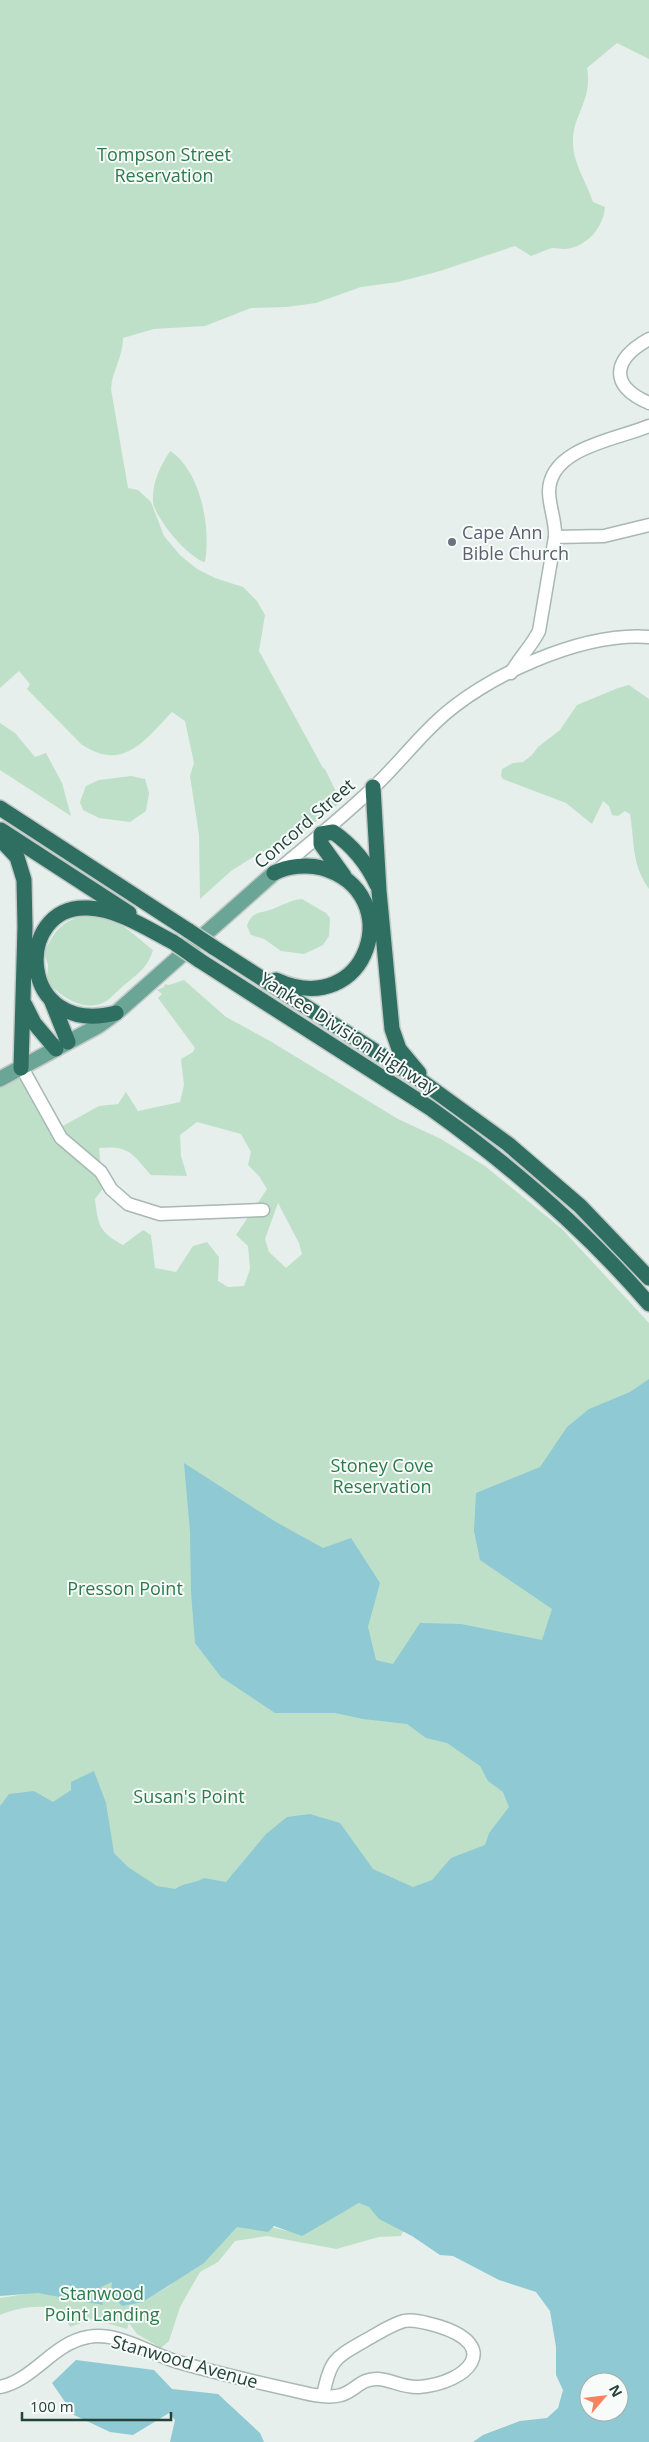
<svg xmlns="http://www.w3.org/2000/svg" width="649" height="2442" font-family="'Open Sans',sans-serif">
  <rect width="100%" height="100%" fill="#e6efeb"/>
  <g fill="#bfe0c8" fill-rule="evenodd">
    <path d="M0 0H649V59L617 43 587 68C593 101 572 115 573 143 573 163 587 183 593 202L605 207C603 228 587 247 565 249 561 249 557 248 553 248 546 249 538 254 531 256L515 246 440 271 398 282 361 287 316 303 287 307 251 308 205 326 154 329 123 338C123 357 112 371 111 389L128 488 138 490 151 502 164 536 180 555 197 569 215 578 243 587 257 601 265 615 259 651 323 768 325 769 341 802 297 836 258 854 231 871 200 899 199 835 190 776 194 763 185 721 172 712C145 740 123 773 81 744L27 689 30 684 19 671 0 688Z"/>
    <path d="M170 451C201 471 211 528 205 562 189 559 155 518 153 502 152 482 160 467 170 451Z"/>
    <path d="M629 685 649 699V889C631 863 635 843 630 814L625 811 618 816 612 815 609 806 603 801 592 824 566 803 503 779 501 776 502 769 513 763 523 762 532 755 538 747 560 730 577 705 618 688Z"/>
    <path d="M0 723 15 733 35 757 46 753 62 783 71 816 0 770Z"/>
    <path d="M131 776 145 779 149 793 146 811 130 822 99 818 83 810 80 802 86 786 99 780Z"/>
    <path d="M302 899 326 913 330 918 329 936 323 945 304 954 281 951 264 939 251 935 247 926C252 910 262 914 275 908 285 904 291 900 302 899Z"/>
    <path d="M89 914C116 916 133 934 153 950 148 968 136 975 122 987 117 991 113 996 108 1000 87 1015 61 997 47 982L48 965 44 953C56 928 62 921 89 914Z"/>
    <path d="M184 980 226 1017 270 1041 398 1119 441 1139 485 1166 562 1229 649 1323V1395L518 1788 509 1829 429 1893 237 1881 174 1893 0 1848V1083L20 1075 61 1127 99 1106 118 1104 126 1092 138 1111 180 1102 184 1085 181 1059 193 1052 195 1048 158 998 162 994 157 990 164 987 165 984 169 985ZM197 1122 241 1134 251 1152 248 1165 259 1176 267 1189 236 1235 248 1246 250 1269 244 1286 228 1287 218 1281 219 1257 207 1242 193 1246 176 1272 155 1268 151 1235 143 1230 123 1245C99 1232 98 1225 95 1199L104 1187 101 1172 99 1148C130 1145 132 1154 151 1175L187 1176 181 1156 180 1135ZM278 1203 299 1243 302 1254 286 1268 269 1252 265 1239Z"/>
    <path d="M363 2201 406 2224 401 2236 379 2237 336 2249 267 2236 235 2241 218 2262 200 2272 180 2307 169 2341 161 2348 137 2334 129 2323 127 2329 92 2319 70 2327 61 2310C40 2304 20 2307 0 2315V2298L115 2280 143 2302 169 2286 236 2227 260 2224 287 2231H308Z"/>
  </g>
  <g fill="#8ec9d4" fill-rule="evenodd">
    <path d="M649 1379V2442H473L483 2435 520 2421 547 2418 558 2408 563 2390 556 2375V2347L550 2311 536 2292 499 2280 453 2256 440 2255 412 2236 379 2219 369 2207 359 2203 302 2236 274 2226 268 2232 237 2227 204 2263 143 2302 122 2306 111 2294 112 2282 101 2287 103 2305 38 2293 0 2296V1806L9 1794 34 1791 53 1802 71 1790V1782L94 1771 106 1803 114 1853 128 1867 157 1886 175 1889C185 1882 194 1884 204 1878L226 1882 266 1834 287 1817 310 1814 340 1823 373 1869 413 1887 432 1880 451 1858 485 1845 489 1833 509 1807 503 1792 488 1781 480 1766 447 1743 426 1738 407 1724 363 1719 335 1713H275L221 1677 195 1643 191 1592 190 1532 184 1463 276 1522 323 1548 351 1538 380 1583 368 1627 376 1660 393 1664 420 1623 461 1624 542 1640 552 1609 480 1560 474 1531 476 1493 540 1467 567 1427 589 1409 630 1392ZM589 2382H619V2412H589Z"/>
    <path d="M76 2360 154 2370 172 2389 218 2394 260 2433 264 2442H170L175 2420 169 2413 133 2435 110 2432 74 2415 52 2383Z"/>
  </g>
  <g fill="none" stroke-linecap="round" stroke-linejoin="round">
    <g stroke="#a8b8b2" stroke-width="15">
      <g id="minor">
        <path d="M649 339C613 359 608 385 649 403"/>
        <path d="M555 537 604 536 649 525"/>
        <path d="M511 673C519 658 531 647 539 631L555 537C556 521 549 507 549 491 550 447 619 439 649 426"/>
        <path d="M277 871C310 843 344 816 375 786 396 766 414 743 435 723 483 676 582 632 649 637"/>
        <path d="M22 1068 61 1138 101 1172 111 1189 128 1204 160 1214 263 1210"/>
        <path d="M0 2387C34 2380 53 2343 88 2337 118 2331 150 2354 178 2362 223 2375 269 2385 314 2395 323 2396 332 2398 341 2395 355 2391 361 2378 378 2379 392 2380 404 2388 419 2387 468 2383 503 2346 438 2326 427 2323 414 2319 404 2321 390 2325 379 2333 366 2340 335 2358 330 2359 323 2396"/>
      </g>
    </g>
    <g stroke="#c2cac8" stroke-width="18">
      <path id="major" d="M0 1079 98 1026 116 1013 274 873"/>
    </g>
    <g stroke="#c2cac8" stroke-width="18">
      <g id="highway">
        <path d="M373 787 379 891 392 1029 399 1049 419 1073"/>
        <path d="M0 808 189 931"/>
        <path d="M1 830 129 913"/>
        <path d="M0 839 17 857 24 880 25 927 21 1068"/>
        <path d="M274 873C288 866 307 864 322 868 409 893 368 1022 276 980"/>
        <path d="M344 876 321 844V834L333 832C353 846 367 863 377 885"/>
        <path d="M213 947 420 1080 508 1144 580 1206 649 1278"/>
        <path d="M199 960 430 1108C511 1166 585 1229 649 1304"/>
        <path d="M52 1002 68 1042"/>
        <path d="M25 1005 34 1023 56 1049"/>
        <path d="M116 1013C17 1038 13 904 88 908 118 909 148 929 173 942"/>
      </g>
    </g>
    <use href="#minor" stroke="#fff" stroke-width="12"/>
    <use href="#major" stroke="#6aa596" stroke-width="15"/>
    <use href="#highway" stroke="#2f6f62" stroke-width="15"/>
    <g stroke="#c2cac8" stroke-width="18" stroke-linecap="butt">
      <g id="highway-bridge">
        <path d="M189 931 213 947"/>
        <path d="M176 944 199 960"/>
      </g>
    </g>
    <use href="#highway-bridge" stroke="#2f6f62" stroke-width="15"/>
  </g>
  <circle fill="#6b7280" stroke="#f7fbf9" stroke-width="2" cx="452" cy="542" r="5"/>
  <g text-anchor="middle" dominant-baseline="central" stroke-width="4" stroke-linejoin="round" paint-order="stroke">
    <g font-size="18" fill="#2d7a4b" stroke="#f7fbf9">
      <text x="164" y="154">Tompson Street<tspan x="164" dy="21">Reservation</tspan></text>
      <text x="382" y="1465">Stoney Cove<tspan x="382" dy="21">Reservation</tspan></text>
      <text x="125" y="1588">Presson Point</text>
      <text x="189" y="1796">Susan's Point</text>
      <text x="102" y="2293">Stanwood<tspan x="102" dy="21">Point Landing</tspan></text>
    </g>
    <g font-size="18" fill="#5b616d" stroke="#f7fbf9" text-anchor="start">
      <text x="462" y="532">Cape Ann<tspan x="462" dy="21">Bible Church</tspan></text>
    </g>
    <g font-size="18" fill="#24423a" stroke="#f7fbf9">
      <text transform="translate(304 823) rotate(-41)">Concord Street</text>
      <text transform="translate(349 1033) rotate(33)">Yankee Division Highway</text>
      <text transform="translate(185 2361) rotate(16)">Stanwood Avenue</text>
    </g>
  </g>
  <g transform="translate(604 2397) rotate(62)"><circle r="24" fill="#f7fbf9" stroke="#a3b1ad"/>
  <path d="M0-4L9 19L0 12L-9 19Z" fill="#f4845f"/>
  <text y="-8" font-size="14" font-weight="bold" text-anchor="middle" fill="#24423a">N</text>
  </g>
  <path d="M22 2412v8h149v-8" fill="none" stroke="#24423a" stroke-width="2.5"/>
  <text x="30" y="2412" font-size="15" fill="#24423a" stroke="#f7fbf9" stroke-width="4" paint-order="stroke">100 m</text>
</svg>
